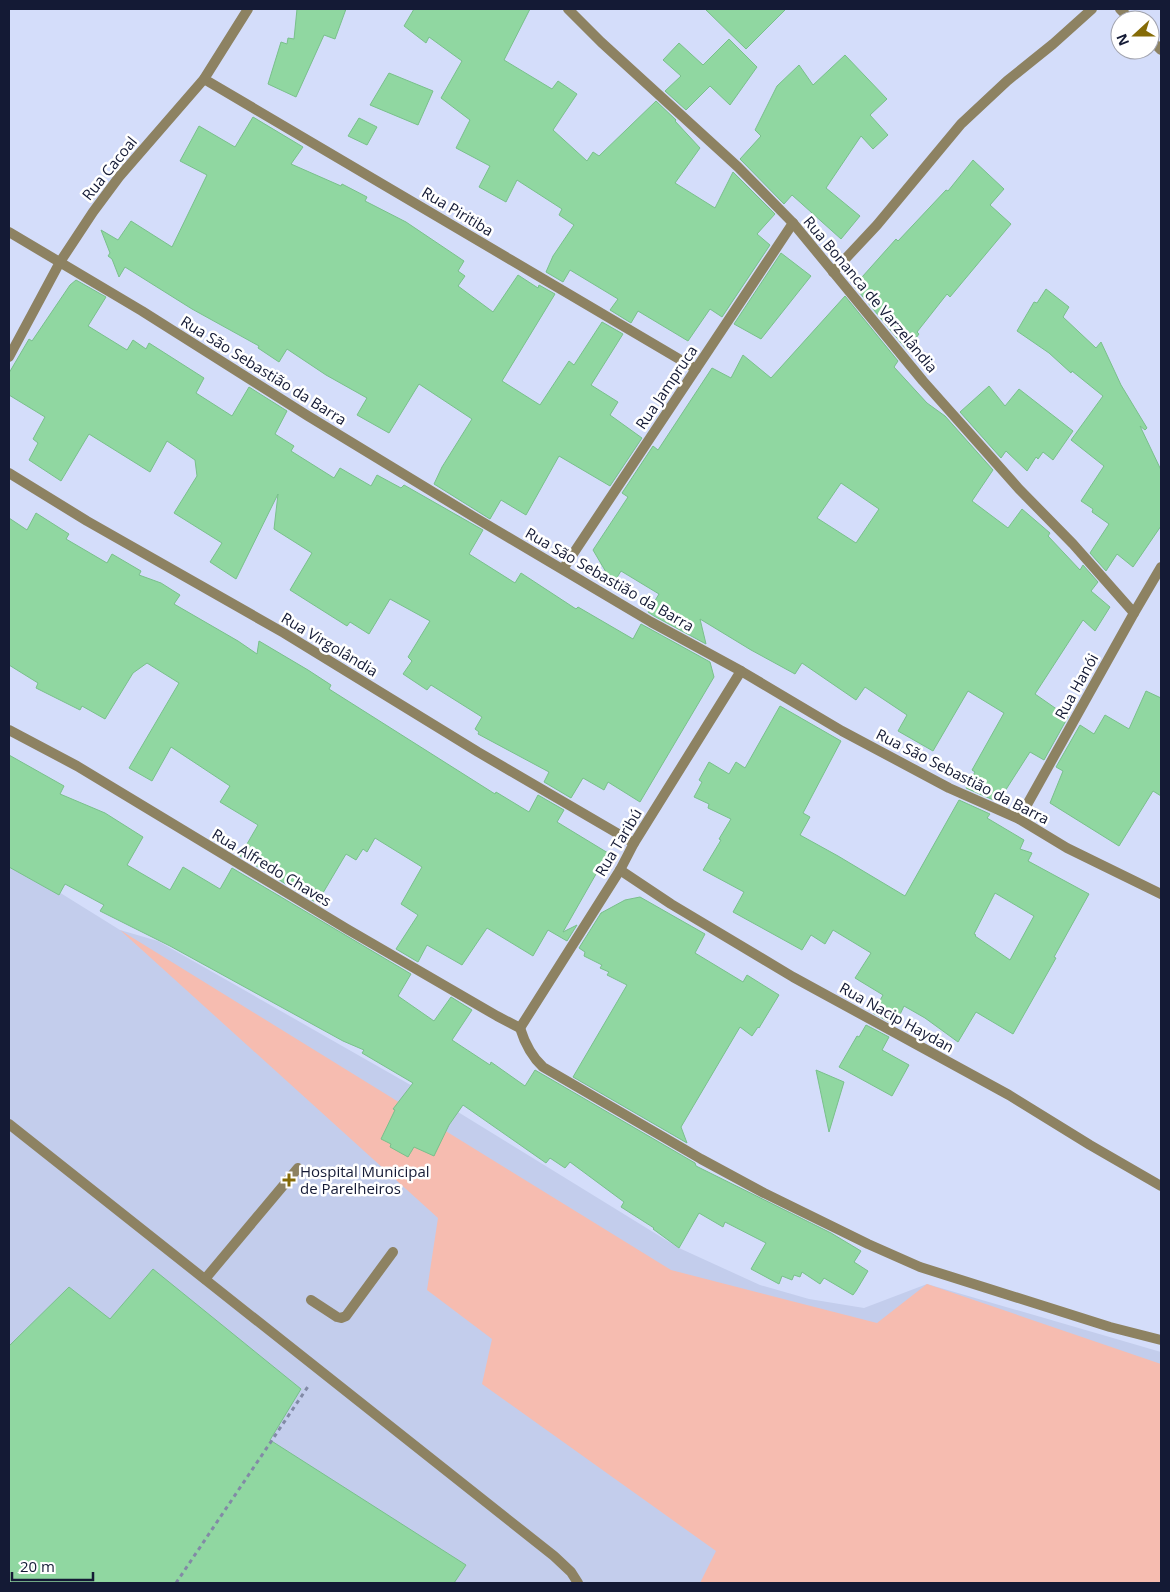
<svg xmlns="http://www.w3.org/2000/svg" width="1170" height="1592" font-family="'Open Sans',sans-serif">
  <rect width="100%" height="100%" fill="#d4ddfa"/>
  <path fill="#c3cdec" d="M9 861 120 930 158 941 458 1112 679 1248 760 1285 809 1299 864 1308 927 1284 1161 1352V1583H9Z"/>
  <path fill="#f6bcb0" d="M120 930 671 1270 877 1323 927 1284 1161 1364V1583H700L716 1551 482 1384 492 1339 427 1290 438 1218Z"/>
  <g fill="#90d7a1" stroke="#79c08b" fill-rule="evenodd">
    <path d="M297 9H346L335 39 324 35 296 97 268 84 281 42 287 44 288 38 294 39Z"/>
    <path d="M414 9H530L504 60 552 89 558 81 577 94 553 130 587 161 593 152 599 156 656 101 676 120 675 121 700 148 675 183 715 208 733 172 775 214 757 234 770 245 722 317 710 309 688 341 638 311 631 323 610 310 618 299 570 270 563 282 546 272 553 256 574 225 559 215 562 209 517 180 506 202 479 187 490 166 456 148 470 120 441 98 462 61 429 37 426 43 404 26Z"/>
    <path d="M705 9H786L746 49Z"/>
    <path d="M729 39 757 67 730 105 710 86 686 110 665 91 681 76 663 60 679 43 703 65Z"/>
    <path d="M845 55 887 99 870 115 888 135 873 149 861 136 826 188 860 216 841 239 792 195 784 204 740 159 761 136 755 130 777 86 799 65 813 85Z"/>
    <path d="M389 73 433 91 418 125 370 105Z"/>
    <path d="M253 117 303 147 291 164 341 186 342 184 367 197 365 201 406 222 464 261 458 271 465 276 458 286 493 312 518 275 538 288 539 285 555 294 502 381 540 405 569 361 574 365 602 322 623 334 591 385 618 402 610 415 642 438 610 486 559 456 526 515 501 500 490 519 434 484 442 467 472 419 419 384 389 433 357 415 367 398 326 375 287 349 279 362 258 348 259 346 192 309 125 267 119 277 112 259 108 256 110 253 101 230 118 240 131 221 172 247 207 175 180 161 199 126 235 147Z"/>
    <path d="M359 118 377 127 367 145 348 136Z"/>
    <path d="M973 160 1004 189 990 205 1011 224 950 297 947 294 917 332 919 334 907 350 854 286 896 239 898 241 946 190 948 191Z"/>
    <path d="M781 253 811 276 761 339 734 324Z"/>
    <path d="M76 280 106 297 88 326 127 350 133 340 146 349 149 343 204 378 196 393 232 416 249 387 287 411 275 434 294 446 291 451 334 478 340 468 371 486 377 475 401 488 404 485 483 530 469 554 515 583 521 573 576 609 578 607 633 639 641 624 710 662 714 677 640 802 608 782 604 790 583 778 571 798 544 782 549 772 478 734 479 732 475 729 482 717 431 685 427 690 403 674 412 661 408 657 430 621 390 599 369 634 350 622 347 626 290 590 312 553 274 529 278 494 236 579 210 562 222 543 174 513 197 476 195 460 167 441 150 472 89 434 61 481 29 460 38 443 33 439 45 417 9 395V373L29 339 32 341 70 285Z"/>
    <path d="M1046 289 1069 307 1063 317 1096 348 1101 342 1121 385 1147 428 1145 430 1140 426 1161 470V526L1133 567 1117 554 1106 571 1090 553 1109 524 1092 512 1093 509 1081 501 1104 466 1071 440 1103 396 1072 371 1071 373 1049 353 1017 331 1034 302 1037 303Z"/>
    <path d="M845 296 898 361 894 367 927 403 945 416 993 470 972 501 1008 528 1022 509 1050 533 1048 536 1080 570 1083 565 1098 582 1091 591 1110 607 1095 631 1083 620 1035 694 1068 717 1044 760 1030 752 998 802 966 788 975 772 972 770 1004 713 968 691 933 751 898 731 907 715 865 687 856 700 802 663 795 674 751 650 700 619 706 644 654 616 648 612 659 594 621 571 613 584 593 550 628 497 622 493 653 446 658 450 712 368 731 378 743 355 771 378ZM841 483 879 509 856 543 817 518Z"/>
    <path d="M989 386 1005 406 1019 389 1073 431 1053 460 1043 452 1038 459 1036 457 1027 471 1006 451 1001 458 960 412Z"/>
    <path d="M36 513 69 534 66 539 107 563 112 554 141 571 139 575 161 583 180 595 174 604 238 641 257 654 259 641 308 670 331 685 329 689 495 794 496 792 529 812 538 795 564 810 557 822 608 853 563 932 577 925 567 941 548 930 533 956 487 928 462 965 427 945 418 962 396 949 418 915 401 904 422 867 375 838 367 852 363 849 356 860 346 854 317 903 240 856 258 825 220 802 230 786 171 747 152 781 129 768 179 683 147 663 133 673 105 719 82 706 80 710 36 688 38 683 9 665V518L27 530Z"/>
    <path d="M1146 691 1161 698V796L1153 791 1119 846 1050 803 1063 771 1056 767 1080 725 1094 734 1105 715 1129 729Z"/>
    <path d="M780 706 841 741 803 813 810 817 800 835 838 856 905 896 959 800 990 814 987 818 1024 840 1020 849 1032 853 1028 861 1089 894 1054 957 1056 958 1013 1034 976 1012 958 1042 925 1018 904 1006 895 1025 873 1013 883 995 855 978 871 953 833 930 825 944 811 935 802 950 733 912 744 892 703 870 721 840 719 839 731 819 708 808 709 804 694 797 702 782 699 780 709 762 729 774 736 762 745 768ZM995 893 1034 916 1010 960 975 936 976 935 974 934Z"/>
    <path d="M9 755 64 786 60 794 105 813 143 837 127 865 170 890 183 867 220 889 232 868 411 974 398 996 434 1021 451 997 472 1010 452 1040 490 1065 491 1062 525 1086 535 1070 695 1163 696 1166 831 1233 861 1251 854 1262 868 1271 856 1291 853 1295 824 1278 820 1284 802 1272 800 1277 794 1275 792 1280 782 1276 779 1284 751 1269 766 1243 725 1222 723 1227 699 1213 679 1248 653 1229 654 1228 621 1207 624 1202 570 1162 565 1168 550 1158 546 1163 463 1105 449 1125 434 1156 414 1147 408 1157 390 1147 391 1144 381 1139 395 1110 393 1109 413 1083 362 1053 364 1050 343 1041 170 946 100 911 104 905 65 884 59 895 9 867Z"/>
    <path d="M640 897 705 934 695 953 743 982 747 975 779 995 759 1028 758 1027 752 1036 740 1027 681 1127 687 1143 573 1077 627 985 607 975 609 972 600 968 602 965 584 956 585 952 579 948 601 913 625 900Z"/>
    <path d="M866 1025 889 1037 882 1050 909 1065 892 1096 839 1067 857 1036 859 1037Z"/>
    <path d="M816 1070 844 1082 829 1132Z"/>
    <path d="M153 1269 301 1389 270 1440 466 1565 454 1583H9V1346L69 1287 110 1319Z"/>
  </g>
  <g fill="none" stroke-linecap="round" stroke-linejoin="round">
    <path stroke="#828aa6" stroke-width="3" stroke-dasharray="4 4" stroke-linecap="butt" d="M176 1583 309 1385"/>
    <g stroke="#8d8262" stroke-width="10">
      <path d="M833 272 877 225 961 124 1007 81 1053 44 1092 9"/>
      <path d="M9 1124 554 1556 571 1572 578 1583"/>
      <path d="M205 1279 298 1168"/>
      <path d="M311 1300 337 1317 341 1318 346 1316 393 1252"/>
    </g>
    <g stroke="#8d8262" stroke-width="10">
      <path d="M568 9 601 42 738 167 793 223 923 381 1019 489 1073 544 1134 613"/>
      <path d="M1120 9 1131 20"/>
      <path d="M1150 39 1161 50"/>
      <path d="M204 79 696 369"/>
      <path d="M9 232 142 311 308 416 474 517 651 622 741 671 842 731 949 788 1019 819 1067 848 1161 894"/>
      <path d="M9 357 60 262 93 212 119 177 204 79 248 9"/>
      <path d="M9 473 87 521 284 633 478 752 634 843"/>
      <path d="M563 569 793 223"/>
      <path d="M9 730 77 766 347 929 497 1016 520 1028"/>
      <path d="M1019 819 1134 613 1161 567"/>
      <path d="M620 870 671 904 793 977 1009 1095 1090 1145 1161 1186"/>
      <path d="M520 1028C525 1044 531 1056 543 1067L701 1159 764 1193 868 1244 920 1267 1110 1327 1161 1340"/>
      <path d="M520 1028 620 870 634 843 741 671"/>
    </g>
  </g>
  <path fill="#856b07" stroke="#fff" stroke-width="2" d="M286.5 1172.5h5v5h5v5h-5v5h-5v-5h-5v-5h5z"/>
  <g text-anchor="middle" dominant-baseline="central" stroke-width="5" stroke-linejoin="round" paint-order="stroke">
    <g font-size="15" fill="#141a35" stroke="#fff">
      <text transform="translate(109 168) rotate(-51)">Rua Cacoal</text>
      <text transform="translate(458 211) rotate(31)">Rua Piritiba</text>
      <text transform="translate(871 294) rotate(50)">Rua Bonanca de Varzelândia</text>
      <text transform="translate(264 370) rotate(32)">Rua São Sebastião da Barra</text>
      <text transform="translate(666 387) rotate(-56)">Rua Jampruca</text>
      <text transform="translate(610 579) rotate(30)">Rua São Sebastião da Barra</text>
      <text transform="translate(330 644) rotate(31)">Rua Virgolândia</text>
      <text transform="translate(1076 686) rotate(-61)">Rua Hanói</text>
      <text transform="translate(963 776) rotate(27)">Rua São Sebastião da Barra</text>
      <text transform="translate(618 842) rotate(-59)">Rua Taribú</text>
      <text transform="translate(272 867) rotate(31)">Rua Alfredo Chaves</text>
      <text transform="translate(897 1017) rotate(29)">Rua Nacip Haydan</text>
    </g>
    <g font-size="15" fill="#141a35" stroke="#fff" text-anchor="start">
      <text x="300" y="1171">Hospital Municipal<tspan x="300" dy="17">de Parelheiros</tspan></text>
    </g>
  </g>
  <rect width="1170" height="1592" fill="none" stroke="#141a35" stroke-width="20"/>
  <g transform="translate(1135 35) rotate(249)"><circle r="24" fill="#ffffff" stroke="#a1a3ae"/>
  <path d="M0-4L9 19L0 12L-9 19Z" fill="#856b07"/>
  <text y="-8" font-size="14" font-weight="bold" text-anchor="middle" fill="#141a35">N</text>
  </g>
  <path d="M12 1572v8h81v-8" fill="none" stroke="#141a35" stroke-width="2.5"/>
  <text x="20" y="1572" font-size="15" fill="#141a35" stroke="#ffffff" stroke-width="4" paint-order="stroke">20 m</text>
</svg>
